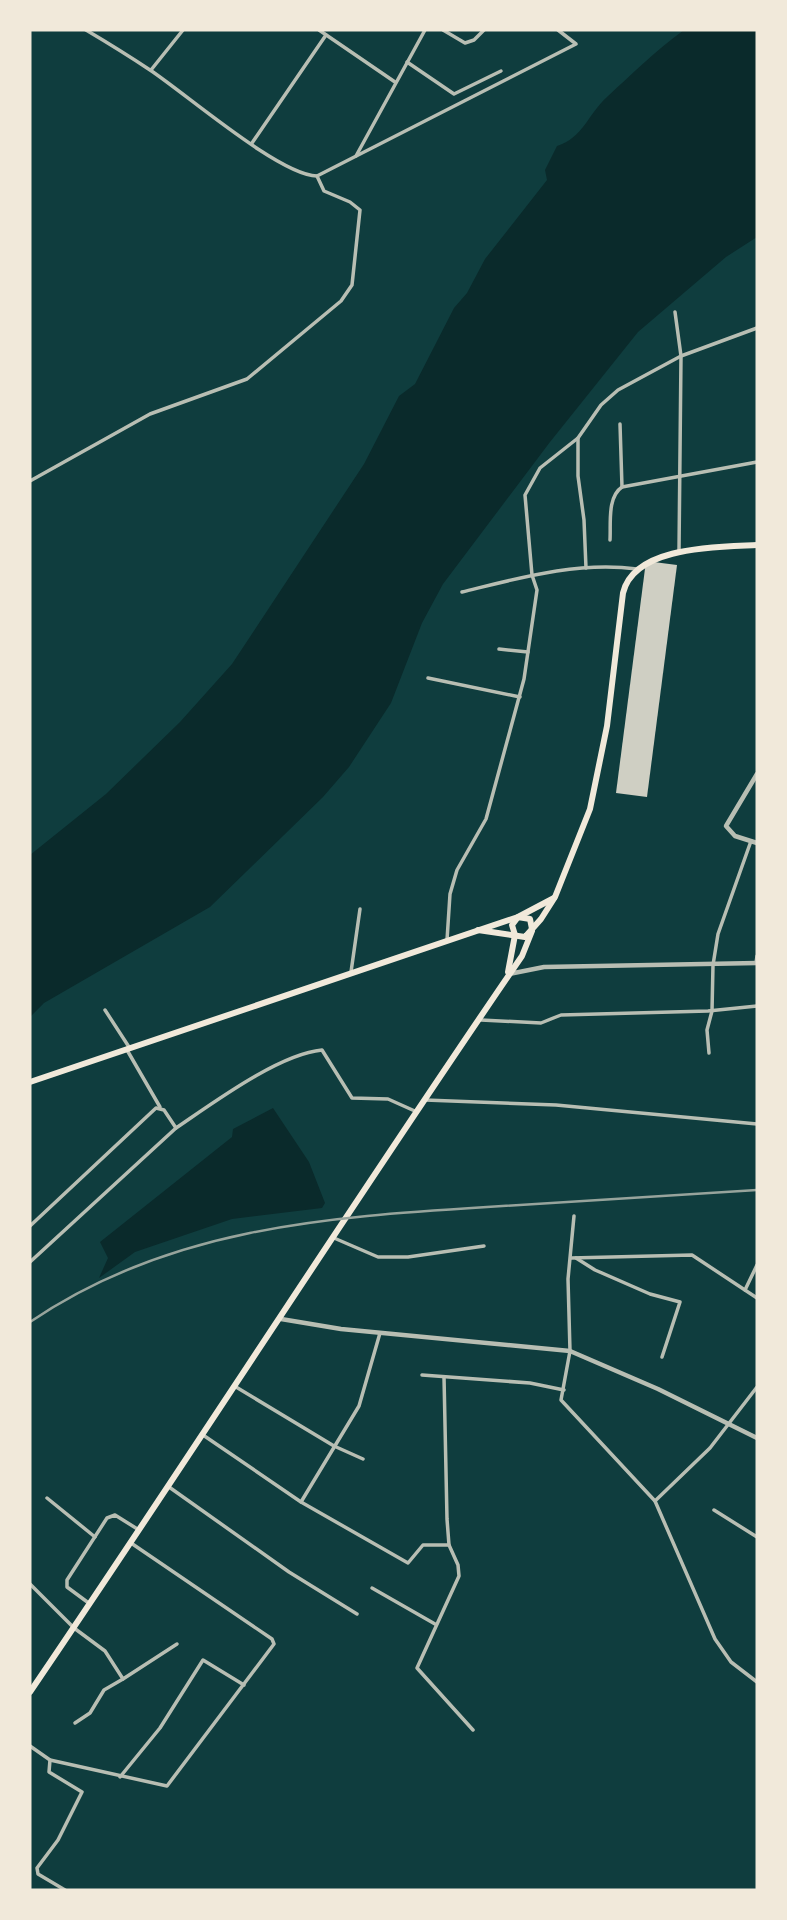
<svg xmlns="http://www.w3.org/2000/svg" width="787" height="1920" font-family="'Archivo Narrow',sans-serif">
  <rect width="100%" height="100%" fill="#0f3d3e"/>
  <g fill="#0a2a2b">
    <path d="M684 30H757V237L726 257 638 332 550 442 443 584 422 623 391 703 349 767 323 797 210 907 44 1003 30 1017V855L106 794 180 722 232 664 364 464 399 396 415 384 454 308 467 293 485 259 547 180 545 170 557 146C583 138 588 114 607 97 632 74 656 50 684 30Z"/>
    <path d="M273 1108 309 1162 325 1203 322 1208 232 1219 135 1252 99 1278 108 1258 100 1242 232 1137 233 1129Z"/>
  </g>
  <path fill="#cfcfc3" d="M646 561 677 565 647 797 616 793Z"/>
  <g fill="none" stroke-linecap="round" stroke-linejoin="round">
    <g stroke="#b8beb3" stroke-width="3.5">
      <path d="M86 30C108 43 129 56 150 70 185 93 279 175 317 176L576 44 558 30"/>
      <path d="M319 30 395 82"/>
      <path d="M443 30 465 43 474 40 484 30"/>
      <path d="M407 62 454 94 501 71"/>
      <path d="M151 70 183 30"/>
      <path d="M252 143 326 35"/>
      <path d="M356 156 425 30"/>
      <path d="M675 312 681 356 679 551"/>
      <path d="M620 424 622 487"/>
      <path d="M30 481 150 414 247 379 341 301 352 285 360 210 350 202 324 191 317 176"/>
      <path d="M610 540C611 524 607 497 622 487L757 462"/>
      <path d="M586 568 584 520 578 476V438L601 405 618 390 681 356 757 328"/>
      <path d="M462 592C519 578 578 561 637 569"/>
      <path d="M499 649 528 652"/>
      <path d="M428 678 520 697"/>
      <path d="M447 940 450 894 457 870 486 819 524 679 537 590 532 575 525 495 540 468 578 438"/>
      <path d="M756 963 757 956"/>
      <path d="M351 972 360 909"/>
      <path d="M105 1010 129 1047"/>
      <path d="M481 1020 541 1023 561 1015 708 1011 757 1006"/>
      <path d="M127 1050 160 1107"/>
      <path d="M709 1053 707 1030 712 1011 713 965 718 934 751 841"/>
      <path d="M425 1100 556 1105 757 1124"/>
      <path d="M574 1216 568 1279 570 1351 561 1400 655 1501 715 1639 731 1662 757 1682"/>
      <path d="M30 1226 156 1108 164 1110 176 1128C213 1103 279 1054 322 1050L352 1098 388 1099 417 1112"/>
      <path d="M334 1238 378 1257H408L484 1246"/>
      <path d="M571 1258 692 1255 757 1298"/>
      <path d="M576 1258 595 1270 650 1294 680 1302 662 1357"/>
      <path d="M30 1262 176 1128"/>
      <path d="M745 1290 757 1265"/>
      <path d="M422 1375 530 1383 564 1390"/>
      <path d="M444 1377 447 1519 449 1545 458 1565 459 1576 417 1668 473 1730"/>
      <path d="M236 1387 334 1446 363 1459"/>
      <path d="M203 1435 301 1502 408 1563 423 1545H449"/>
      <path d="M169 1487 289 1572 357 1614"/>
      <path d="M47 1498 95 1537"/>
      <path d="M655 1501 710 1448 757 1387"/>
      <path d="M301 1502 359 1406 380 1333"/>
      <path d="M714 1510 757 1537"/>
      <path d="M30 1584 74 1628 105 1651 123 1679 177 1644"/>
      <path d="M372 1588 435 1624"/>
      <path d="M90 1604 67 1587V1580L107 1518 115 1515 139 1530"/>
      <path d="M75 1723 90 1713 104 1690 123 1679"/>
      <path d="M30 1746 50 1760 167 1786 274 1644 272 1639 131 1543"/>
      <path d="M50 1760 49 1772 82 1792 58 1840 37 1868 38 1874 65 1890"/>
      <path d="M120 1777 160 1728 203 1660 244 1685"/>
    </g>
    <g stroke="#b8beb3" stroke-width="4.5">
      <path d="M757 774 726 826 735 836 757 843"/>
      <path d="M509 974 544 967 757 963"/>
      <path d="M281 1319 341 1329 570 1351 658 1389 757 1438"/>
    </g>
    <g stroke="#f1e9da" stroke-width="6">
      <path d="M508 972 515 935"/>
      <path d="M30 1692C196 1448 355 1199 522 956L532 931"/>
    </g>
    <g stroke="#f1e9da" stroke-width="6">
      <path d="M478 930 525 937 541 919 555 897 590 809 607 726 623 593C634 546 717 547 757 545"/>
      <path d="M515 935 512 925 518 917 530 919 532 929"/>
      <path d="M30 1082 518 917 554 898"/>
    </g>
    <path stroke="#97a49c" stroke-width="2.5" d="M30 1322C168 1228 326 1217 487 1207 577 1201 667 1195 757 1190"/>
  </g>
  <rect width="787" height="1920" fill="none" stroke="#f1e9da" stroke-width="63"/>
</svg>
